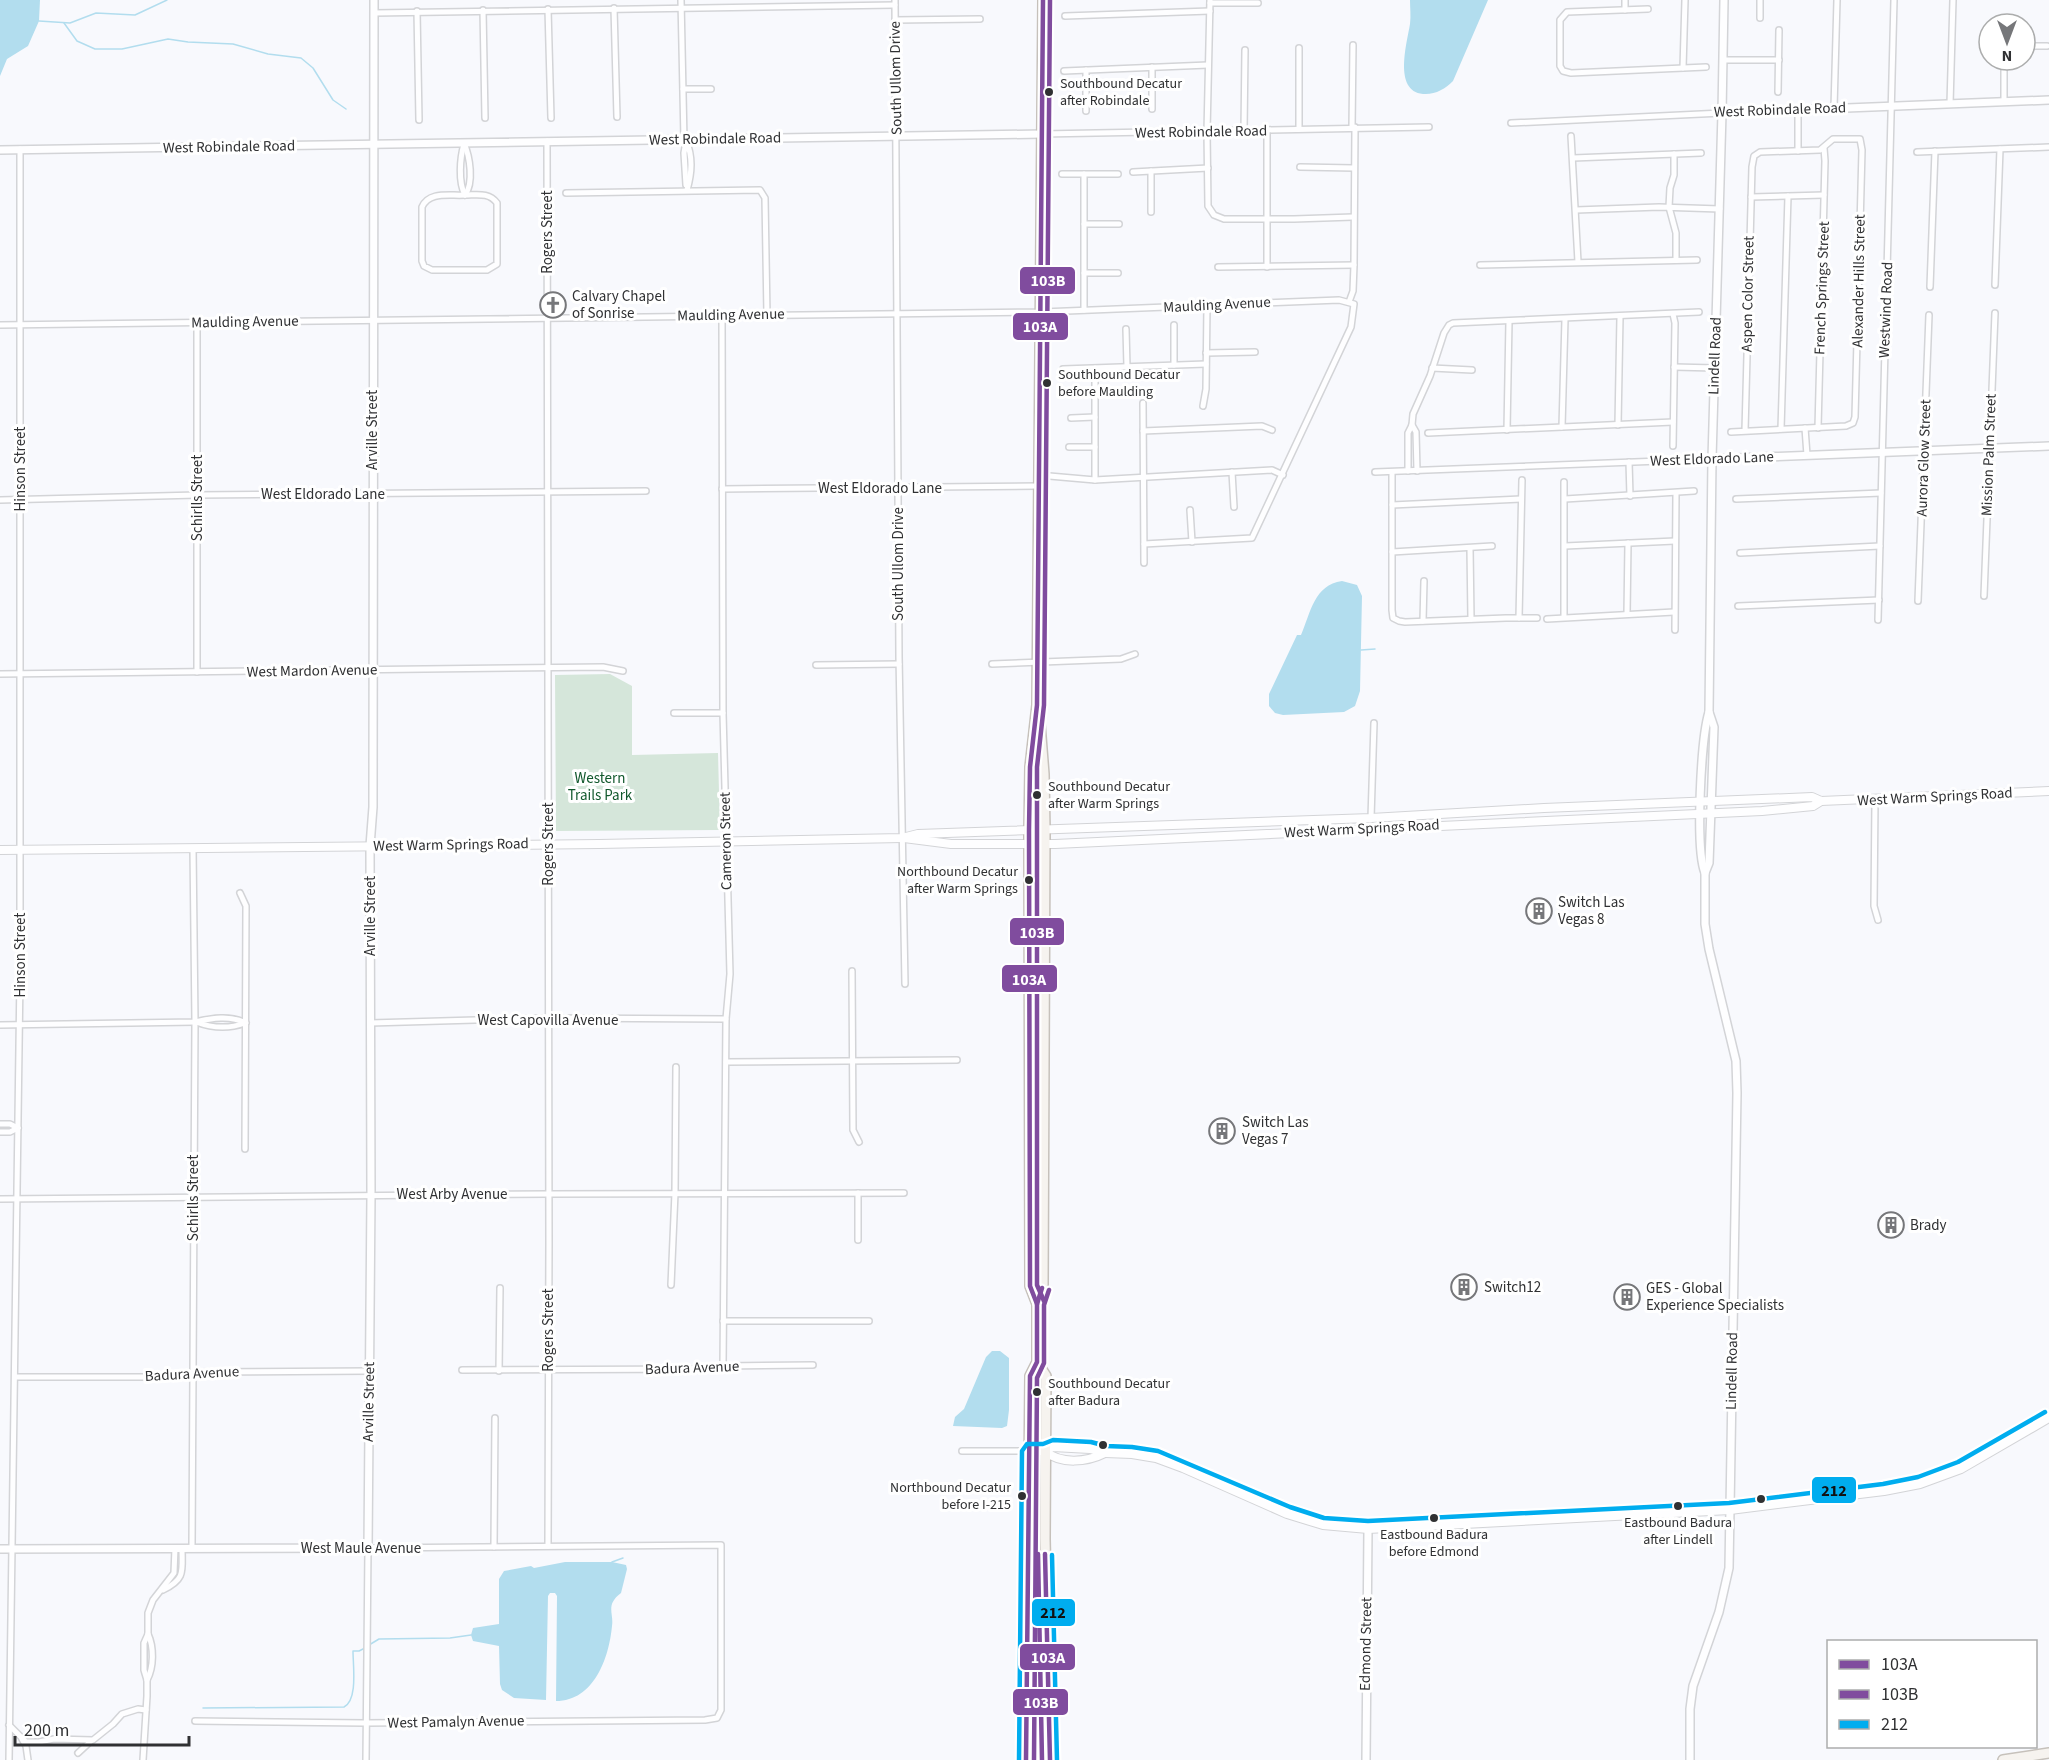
<svg xmlns="http://www.w3.org/2000/svg" width="2049" height="1760" font-family="'Source Sans 3',sans-serif">
  <rect width="100%" height="100%" fill="#f8f9fd"/>
  <path fill="#d5e6da" d="M610 674 632 686V755L718 753 720 830 556 831 555 675Z"/>
  <g fill="#b2ddee">
    <path d="M0 0H40L39 21 28 46 7 59 0 76Z"/>
    <path d="M1410 0H1488L1453 81C1445 89 1435 95 1423 94 1393 91 1407 43 1410 24 1411 16 1410 8 1410 0Z"/>
    <path d="M1342 581 1357 585 1362 596 1360 691 1355 706 1344 712 1283 715 1275 713 1269 706V694L1297 635H1301C1311 612 1314 585 1342 581Z"/>
    <path d="M992 1351H1000L1009 1358V1410L1007 1426 1002 1428 953 1426 955 1417 964 1409 986 1357Z"/>
    <path d="M565 1562H612L626 1565 627 1569 621 1593C605 1605 614 1613 612 1626 609 1658 594 1701 556 1701L557 1596 555 1593H550L548 1596 546 1700 514 1698 502 1690 500 1684 499 1646 473 1641 471 1635 473 1628 499 1624V1579L504 1571 531 1566 534 1568Z"/>
  </g>
  <g fill="none" stroke-linecap="round" stroke-linejoin="round">
    <g stroke="#b2ddee" stroke-width="1.5">
      <path d="M39 21 70 23 96 13 135 15 167 0"/>
      <path d="M64 23 77 41 95 49H122L168 39 188 42 233 44 268 54 301 58 313 68 333 100 346 109"/>
      <path d="M1361 650 1375 649"/>
      <path d="M612 1562 623 1558"/>
      <path d="M369 1645 379 1639 450 1638 471 1635"/>
      <path d="M203 1708 344 1707C358 1700 353 1666 353 1651H359L365 1648"/>
    </g>
    <g stroke="#d3d4d7" stroke-width="8">
      <g id="minor">
        <path d="M681 0 684 140"/>
        <path d="M895 0 899 656 905 984"/>
        <path d="M1210 0 1207 132 1208 206 1214 215 1224 219H1294L1353 217"/>
        <path d="M1210 3H1258"/>
        <path d="M614 8 617 117"/>
        <path d="M548 9 551 118"/>
        <path d="M1648 9 1567 12 1560 20V66L1563 71 1571 73 1706 67"/>
        <path d="M483 10 485 118"/>
        <path d="M1625 10V0"/>
        <path d="M417 11 419 120"/>
        <path d="M374 13 895 5"/>
        <path d="M1065 16 1210 11"/>
        <path d="M1760 18V0"/>
        <path d="M895 20 980 19"/>
        <path d="M2025 46H2047"/>
        <path d="M1299 48V129"/>
        <path d="M1723 60H1779"/>
        <path d="M1152 67V109"/>
        <path d="M1683 68 1685 0"/>
        <path d="M1064 71 1208 65"/>
        <path d="M683 89H711"/>
        <path d="M1778 92 1779 30"/>
        <path d="M2004 102V60"/>
        <path d="M1950 104 1953 0"/>
        <path d="M1834 108 1837 0"/>
        <path d="M1086 111V70"/>
        <path d="M1511 123 1722 113"/>
        <path d="M1352 128 1353 45"/>
        <path d="M1244 131 1245 50"/>
        <path d="M1042 134 1429 127"/>
        <path d="M1571 136 1578 262"/>
        <path d="M686 140C693 157 692 172 687 190"/>
        <path d="M547 141 549 1242 548 1546"/>
        <path d="M686 141 684 153 686 185"/>
        <path d="M464 143C470 157 474 183 465 195"/>
        <path d="M464 144C460 158 458 182 465 195"/>
        <path d="M1798 151V110"/>
        <path d="M1917 152 2049 147"/>
        <path d="M1674 154V175L1670 188 1669 207 1676 233V260"/>
        <path d="M1573 158 1701 153"/>
        <path d="M1300 167 1354 168"/>
        <path d="M1151 171V212"/>
        <path d="M1133 172 1208 168"/>
        <path d="M1062 174H1118"/>
        <path d="M1084 174V310"/>
        <path d="M566 193 760 190 765 198 767 315"/>
        <path d="M465 195C477 195 489 192 497 203V264L487 270H432L424 266 422 261V207C429 191 449 196 465 195Z"/>
        <path d="M1751 197 1824 195"/>
        <path d="M1576 210 1659 207 1720 209"/>
        <path d="M1084 224H1119"/>
        <path d="M1480 265 1697 260"/>
        <path d="M1218 267 1354 265"/>
        <path d="M1267 267V130"/>
        <path d="M1084 273H1118"/>
        <path d="M1995 285 2000 149"/>
        <path d="M1930 287 1935 151"/>
        <path d="M1349 302 1353 291 1354 265 1355 127"/>
        <path d="M1673 314 1675 323 1673 446"/>
        <path d="M722 316 723 713 730 974 726 1019 723 1366"/>
        <path d="M0 325 1042 312 1339 300 1354 304 1351 327 1252 538 1144 544"/>
        <path d="M1174 325V365"/>
        <path d="M1126 329 1127 367"/>
        <path d="M1206 353 1255 352"/>
        <path d="M1674 367 1715 368"/>
        <path d="M1432 368 1472 370"/>
        <path d="M1063 369 1206 364"/>
        <path d="M1143 403 1144 563"/>
        <path d="M1203 406 1206 389 1207 305"/>
        <path d="M1071 418 1095 417"/>
        <path d="M1412 425 1416 432 1417 471"/>
        <path d="M1618 425 1620 317"/>
        <path d="M1562 427 1565 319"/>
        <path d="M1805 428 1807 455"/>
        <path d="M1818 428 1825 161 1824 148"/>
        <path d="M1781 429 1788 196"/>
        <path d="M1507 430 1509 321"/>
        <path d="M1143 431 1262 426 1272 430"/>
        <path d="M1731 432 1846 426 1853 423 1855 417 1862 150 1860 139H1833L1820 150 1760 152 1754 156 1752 167 1745 431"/>
        <path d="M1428 433 1673 422"/>
        <path d="M1069 447H1095"/>
        <path d="M1629 462 1630 496"/>
        <path d="M1408 471V433L1412 425 1413 414 1430 376 1444 333 1449 325 1453 323 1699 312"/>
        <path d="M1232 472 1234 507"/>
        <path d="M1375 472 1712 459"/>
        <path d="M1392 472V610L1393 618 1399 621 1405 622 1506 618H1537"/>
        <path d="M1038 475 1095 480 1272 470 1283 475"/>
        <path d="M1095 480V368"/>
        <path d="M1564 482V617"/>
        <path d="M722 489 1038 486"/>
        <path d="M1565 499 1694 491"/>
        <path d="M1736 499 1881 493"/>
        <path d="M0 500 197 495 646 491"/>
        <path d="M1392 505 1521 499"/>
        <path d="M1190 510 1192 542"/>
        <path d="M1565 546 1675 541"/>
        <path d="M1470 548 1471 619"/>
        <path d="M1392 552 1492 546"/>
        <path d="M1740 553 1880 546"/>
        <path d="M1984 596 1995 313"/>
        <path d="M1918 601 1929 315"/>
        <path d="M1738 606 1879 600"/>
        <path d="M1627 614 1628 543"/>
        <path d="M1519 618 1522 480"/>
        <path d="M1547 619 1674 612"/>
        <path d="M1878 620 1894 0"/>
        <path d="M1423 621 1424 581"/>
        <path d="M1675 630 1676 493"/>
        <path d="M992 664 1121 659 1135 654"/>
        <path d="M816 665 899 664"/>
        <path d="M197 672V323"/>
        <path d="M0 674 603 667 623 671"/>
        <path d="M674 713H723"/>
        <path d="M1875 800 1874 906 1878 920"/>
        <path d="M1371 818 1374 723"/>
        <path d="M240 893 246 906 245 1149"/>
        <path d="M852 971 853 1130 859 1142"/>
        <path d="M196 1022C212 1028 229 1029 245 1023"/>
        <path d="M370 1023 548 1018 726 1019"/>
        <path d="M0 1025 195 1022C212 1018 230 1015 246 1023"/>
        <path d="M726 1062 957 1060"/>
        <path d="M0 1124H10L18 1128"/>
        <path d="M0 1132H10L18 1128"/>
        <path d="M0 1199 548 1194 904 1193"/>
        <path d="M858 1240V1193"/>
        <path d="M671 1285 675 1193 676 1067"/>
        <path d="M723 1321H869"/>
        <path d="M462 1370 717 1369 723 1366 813 1365"/>
        <path d="M499 1371 500 1288"/>
        <path d="M15 1377H175L193 1372 370 1371"/>
        <path d="M962 1451H1029"/>
        <path d="M192 1547 195 1022 193 848"/>
        <path d="M494 1547 495 1418"/>
        <path d="M163 1590C186 1579 182 1571 182 1548"/>
        <path d="M147 1680C154 1667 154 1647 148 1634"/>
        <path d="M195 1721 365 1723 705 1720 717 1718 721 1710V1545L368 1548 366 1760"/>
        <path d="M9 1725 26 1742H39L54 1739 93 1740 113 1724 122 1714 138 1709 146 1710"/>
        <path d="M22 1739 26 1746 28 1760"/>
        <path d="M78 1753 91 1741"/>
        <path d="M9 1760 20 976V149"/>
        <path d="M143 1760 147 1696V1680L144 1670V1643L148 1634V1613L153 1600 174 1573 175 1548"/>
      </g>
    </g>
    <g stroke="#d3d4d7" stroke-width="10">
      <g id="tertiary">
        <path d="M1722 113 2049 100"/>
        <path d="M0 150 1042 134"/>
        <path d="M1712 459 2049 446"/>
        <path d="M1705 873C1695 848 1701 739 1709 712L1712 459 1722 113 1724 0"/>
        <path d="M0 1549 368 1548 371 1195 370 846 373 807 374 0"/>
        <path d="M1366 1760 1368 1529"/>
        <path d="M1690 1760V1709L1693 1686 1719 1612 1729 1568 1737 1093 1736 1061 1709 949 1705 924V873L1709 863 1714 727 1709 712"/>
      </g>
    </g>
    <g stroke="#d3d4d7" stroke-width="10">
      <g id="secondary">
        <path d="M904 838 951 844H1055L1762 811 1813 806 1821 801"/>
        <path d="M0 850 599 844 902 838 918 834 1371 818 1544 808 1812 797 1821 801 2049 791"/>
        <path d="M1029 1451H1045L1053 1447 1090 1449 1105 1453 1132 1454 1156 1458 1183 1468 1287 1514 1323 1525 1368 1529 1730 1510 1884 1491 1920 1484 1961 1469 2049 1418"/>
        <path d="M1045 1451C1061 1465 1087 1462 1105 1453"/>
      </g>
    </g>
    <g stroke="#c6c1bb" stroke-width="12">
      <g id="primary">
        <path d="M1037 1304 1030 1286 1029 830 1030 767 1037 705 1043 0"/>
        <path d="M1037 1362 1046 1376 1045 1539 1050 1760"/>
        <path d="M1026 1759 1030 1376 1037 1362V1304L1043 1286 1045 830 1044 774 1039 711"/>
        <path d="M2003 1760 2049 1753"/>
      </g>
    </g>
    <g stroke="#c6c1bb" stroke-width="14">
      <path id="motorway" d="M1024 1760 1026 1754"/>
    </g>
    <use href="#minor" stroke="#fefeff" stroke-width="5"/>
    <use href="#tertiary" stroke="#fefeff" stroke-width="7"/>
    <use href="#secondary" stroke="#fefeff" stroke-width="8"/>
    <use href="#primary" stroke="#f6f3ef" stroke-width="9"/>
    <use href="#motorway" stroke="#f0ebe4" stroke-width="10"/>
    <g stroke="#fff" stroke-width="9">
      <g id="bus-1">
        <path d="M1037 1304 1030 1286 1029 830 1030 767 1037 705 1043 0"/>
        <path d="M1045 1554 1050 1760"/>
        <path d="M1026 1760 1030 1376 1037 1362V1304L1042 1288"/>
      </g>
    </g>
    <g stroke="#fff" stroke-width="9">
      <g id="bus-2">
        <path d="M1044 1301 1037 1285V767L1044 705 1050 0"/>
        <path d="M1038 1554 1042 1760"/>
        <path d="M1034 1760 1037 1378 1044 1363V1305L1049 1290"/>
      </g>
    </g>
    <g stroke="#fff" stroke-width="9">
      <g id="bus-3">
        <path d="M1052 1555 1057 1760"/>
        <path d="M1019 1760 1022 1451 1027 1444H1043L1053 1440 1091 1442 1106 1446 1132 1447 1158 1451 1290 1507 1324 1518 1368 1521 1729 1503 1883 1484 1918 1477 1958 1462 2045 1412"/>
      </g>
    </g>
    <use href="#bus-1" stroke="#804c9e" stroke-width="4.5"/>
    <use href="#bus-2" stroke="#804c9e" stroke-width="4.5"/>
    <use href="#bus-3" stroke="#00adef" stroke-width="4.5"/>
  </g>
  <defs>
    <g id="church-ring" transform="scale(1.35)"><circle r="9.5" fill="#fff" stroke="#76777a" stroke-width="1.5"/><path d="M-1.2-6h2.4v3.5h3.3v2.4h-3.3V6h-2.4V-.1h-3.3v-2.4h3.3Z" fill="#76777a"/></g>
    <g id="building-ring" transform="scale(1.35)"><circle r="9.5" fill="#fff" stroke="#76777a" stroke-width="1.5"/><path d="M-4-6H4V6H1V3H-1V6H-4ZM-2.5-4.3h1.7v1.8h-1.7ZM.8-4.3h1.7v1.8H.8ZM-2.5-1h1.7V.8h-1.7ZM.8-1h1.7V.8H.8Z" fill="#76777a"/></g>
  </defs>
  <g fill-rule="evenodd">
    <use href="#church-ring" x="553" y="305"/>
    <use href="#building-ring" x="1539" y="911"/>
    <use href="#building-ring" x="1222" y="1131"/>
    <use href="#building-ring" x="1891" y="1225"/>
    <use href="#building-ring" x="1464" y="1287"/>
    <use href="#building-ring" x="1627" y="1297"/>
  </g>
  <g fill="#303133" stroke="#fff" stroke-width="2">
    <circle cx="1049" cy="92" r="5"/>
    <circle cx="1047" cy="383" r="5"/>
    <circle cx="1037" cy="795" r="5"/>
    <circle cx="1029" cy="880" r="5"/>
    <circle cx="1037" cy="1392" r="5"/>
    <circle cx="1103" cy="1445" r="5"/>
    <circle cx="1022" cy="1496" r="5"/>
    <circle cx="1761" cy="1499" r="5"/>
    <circle cx="1678" cy="1506" r="5"/>
    <circle cx="1434" cy="1518" r="5"/>
  </g>
  <g text-anchor="middle" dominant-baseline="central" stroke-width="6" stroke-linejoin="round" paint-order="stroke">
    <g font-size="14" fill="#303133" stroke="#fff" text-anchor="start">
      <text x="1060" y="84">Southbound Decatur<tspan x="1060" dy="17">after Robindale</tspan></text>
      <text x="1058" y="375">Southbound Decatur<tspan x="1058" dy="17">before Maulding</tspan></text>
      <text x="1048" y="787">Southbound Decatur<tspan x="1048" dy="17">after Warm Springs</tspan></text>
      <text x="1018" y="872" text-anchor="end">Northbound Decatur<tspan x="1018" dy="17">after Warm Springs</tspan></text>
      <text x="1048" y="1384">Southbound Decatur<tspan x="1048" dy="17">after Badura</tspan></text>
      <text x="1011" y="1488" text-anchor="end">Northbound Decatur<tspan x="1011" dy="17">before I-215</tspan></text>
      <text x="1678" y="1523" text-anchor="middle">Eastbound Badura<tspan x="1678" dy="17">after Lindell</tspan></text>
      <text x="1434" y="1535" text-anchor="middle">Eastbound Badura<tspan x="1434" dy="17">before Edmond</tspan></text>
    </g>
    <g font-size="15" fill="#303133" stroke="#fff">
      <text transform="translate(896 78) rotate(-91)">South Ullom Drive</text>
      <text transform="translate(1780 110) rotate(-2)">West Robindale Road</text>
      <text transform="translate(1201 132) rotate(-1)">West Robindale Road</text>
      <text transform="translate(715 139) rotate(-1)">West Robindale Road</text>
      <text transform="translate(229 147) rotate(-1)">West Robindale Road</text>
      <text transform="translate(547 232) rotate(-90)">Rogers Street</text>
      <text transform="translate(1859 281) rotate(-89)">Alexander Hills Street</text>
      <text transform="translate(1822 288) rotate(-88)">French Springs Street</text>
      <text transform="translate(1748 294) rotate(-89)">Aspen Color Street</text>
      <text transform="translate(1217 305) rotate(-3)">Maulding Avenue</text>
      <text transform="translate(1886 310) rotate(-88)">Westwind Road</text>
      <text transform="translate(731 315) rotate(-1)">Maulding Avenue</text>
      <text transform="translate(245 322) rotate(-1)">Maulding Avenue</text>
      <text transform="translate(1715 356) rotate(-88)">Lindell Road</text>
      <text transform="translate(372 430) rotate(-90)">Arville Street</text>
      <text transform="translate(1989 455) rotate(-88)">Mission Palm Street</text>
      <text transform="translate(1924 458) rotate(-88)">Aurora Glow Street</text>
      <text transform="translate(1712 459) rotate(-2)">West Eldorado Lane</text>
      <text transform="translate(20 469) rotate(-90)">Hinson Street</text>
      <text x="880" y="488">West Eldorado Lane</text>
      <text x="323" y="494">West Eldorado Lane</text>
      <text transform="translate(197 498) rotate(-90)">Schirlls Street</text>
      <text transform="translate(898 564) rotate(-90)">South Ullom Drive</text>
      <text transform="translate(312 671) rotate(-1)">West Mardon Avenue</text>
      <text transform="translate(1935 797) rotate(-3)">West Warm Springs Road</text>
      <text transform="translate(1362 829) rotate(-3)">West Warm Springs Road</text>
      <text transform="translate(726 841) rotate(-91)">Cameron Street</text>
      <text transform="translate(548 844) rotate(-90)">Rogers Street</text>
      <text transform="translate(451 845) rotate(-1)">West Warm Springs Road</text>
      <text transform="translate(370 916) rotate(-90)">Arville Street</text>
      <text transform="translate(20 955) rotate(-90)">Hinson Street</text>
      <text x="548" y="1020">West Capovilla Avenue</text>
      <text x="452" y="1194">West Arby Avenue</text>
      <text transform="translate(193 1198) rotate(-90)">Schirlls Street</text>
      <text transform="translate(548 1330) rotate(-90)">Rogers Street</text>
      <text transform="translate(692 1368) rotate(-2)">Badura Avenue</text>
      <text transform="translate(1732 1371) rotate(-89)">Lindell Road</text>
      <text transform="translate(192 1374) rotate(-3)">Badura Avenue</text>
      <text transform="translate(369 1402) rotate(-89)">Arville Street</text>
      <text x="361" y="1548">West Maule Avenue</text>
      <text transform="translate(1366 1644) rotate(-89)">Edmond Street</text>
      <text transform="translate(456 1722) rotate(-1)">West Pamalyn Avenue</text>
    </g>
    <g font-size="15" fill="#303133" stroke="#fff" text-anchor="start">
      <text x="572" y="296">Calvary Chapel<tspan x="572" dy="17">of Sonrise</tspan></text>
      <text x="1558" y="902">Switch Las<tspan x="1558" dy="17">Vegas 8</tspan></text>
      <text x="1242" y="1122">Switch Las<tspan x="1242" dy="17">Vegas 7</tspan></text>
      <text x="1910" y="1225">Brady</text>
      <text x="1484" y="1287">Switch12</text>
      <text x="1646" y="1288">GES - Global<tspan x="1646" dy="17">Experience Specialists</tspan></text>
    </g>
    <g font-size="15" fill="#11582c" stroke="#fff">
      <text x="600" y="778">Western<tspan x="600" dy="17">Trails Park</tspan></text>
    </g>
  </g>
  <g stroke="#fff" stroke-width="2">
    <rect x="1019" y="266" width="57" height="29" rx="6" fill="#804c9e"/>
    <rect x="1012" y="312" width="57" height="29" rx="6" fill="#804c9e"/>
    <rect x="1009" y="917" width="56" height="29" rx="6" fill="#804c9e"/>
    <rect x="1001" y="964" width="57" height="29" rx="6" fill="#804c9e"/>
    <rect x="1811" y="1476" width="46" height="28" rx="6" fill="#00adef"/>
    <rect x="1031" y="1598" width="45" height="29" rx="6" fill="#00adef"/>
    <rect x="1019" y="1643" width="57" height="28" rx="6" fill="#804c9e"/>
    <rect x="1012" y="1688" width="57" height="28" rx="6" fill="#804c9e"/>
  </g>
  <g font-size="16" text-anchor="middle" font-weight="bold" fill="#fff">
    <text x="1048" y="286">103B</text>
    <text x="1040" y="332">103A</text>
    <text x="1037" y="938">103B</text>
    <text x="1029" y="985">103A</text>
    <text x="1048" y="1663">103A</text>
    <text x="1041" y="1708">103B</text>
  </g>
  <g font-size="16" text-anchor="middle" font-weight="bold" fill="#111">
    <text x="1834" y="1496">212</text>
    <text x="1053" y="1618">212</text>
  </g>
  <rect x="1827" y="1640" width="210" height="108" fill="#ffffff" stroke="#acadad" stroke-width="1.5"/>
  <rect x="1839" y="1660" width="30" height="9" fill="#804c9e" stroke="#acadad" stroke-width="1.5"/>
  <text x="1881" y="1670" font-size="18" fill="#303133">103A</text>
  <rect x="1839" y="1690" width="30" height="9" fill="#804c9e" stroke="#acadad" stroke-width="1.5"/>
  <text x="1881" y="1700" font-size="18" fill="#303133">103B</text>
  <rect x="1839" y="1720" width="30" height="9" fill="#00adef" stroke="#acadad" stroke-width="1.5"/>
  <text x="1881" y="1730" font-size="18" fill="#303133">212</text>
  <g transform="translate(2007 42) rotate(180)"><circle r="28" fill="#ffffff" stroke="#acadad" stroke-width="1.5"/>
  <path d="M0-4.5L10 22L0 15L-10 22Z" fill="#76777a"/>
  <text y="-9" font-size="16" font-weight="bold" text-anchor="middle" fill="#303133">N</text>
  </g>
  <path d="M15 1736v9h174v-9" fill="none" stroke="#303133" stroke-width="3"/>
  <text x="24" y="1736" font-size="18" fill="#303133" stroke="#ffffff" stroke-width="4.5" paint-order="stroke">200 m</text>
</svg>
